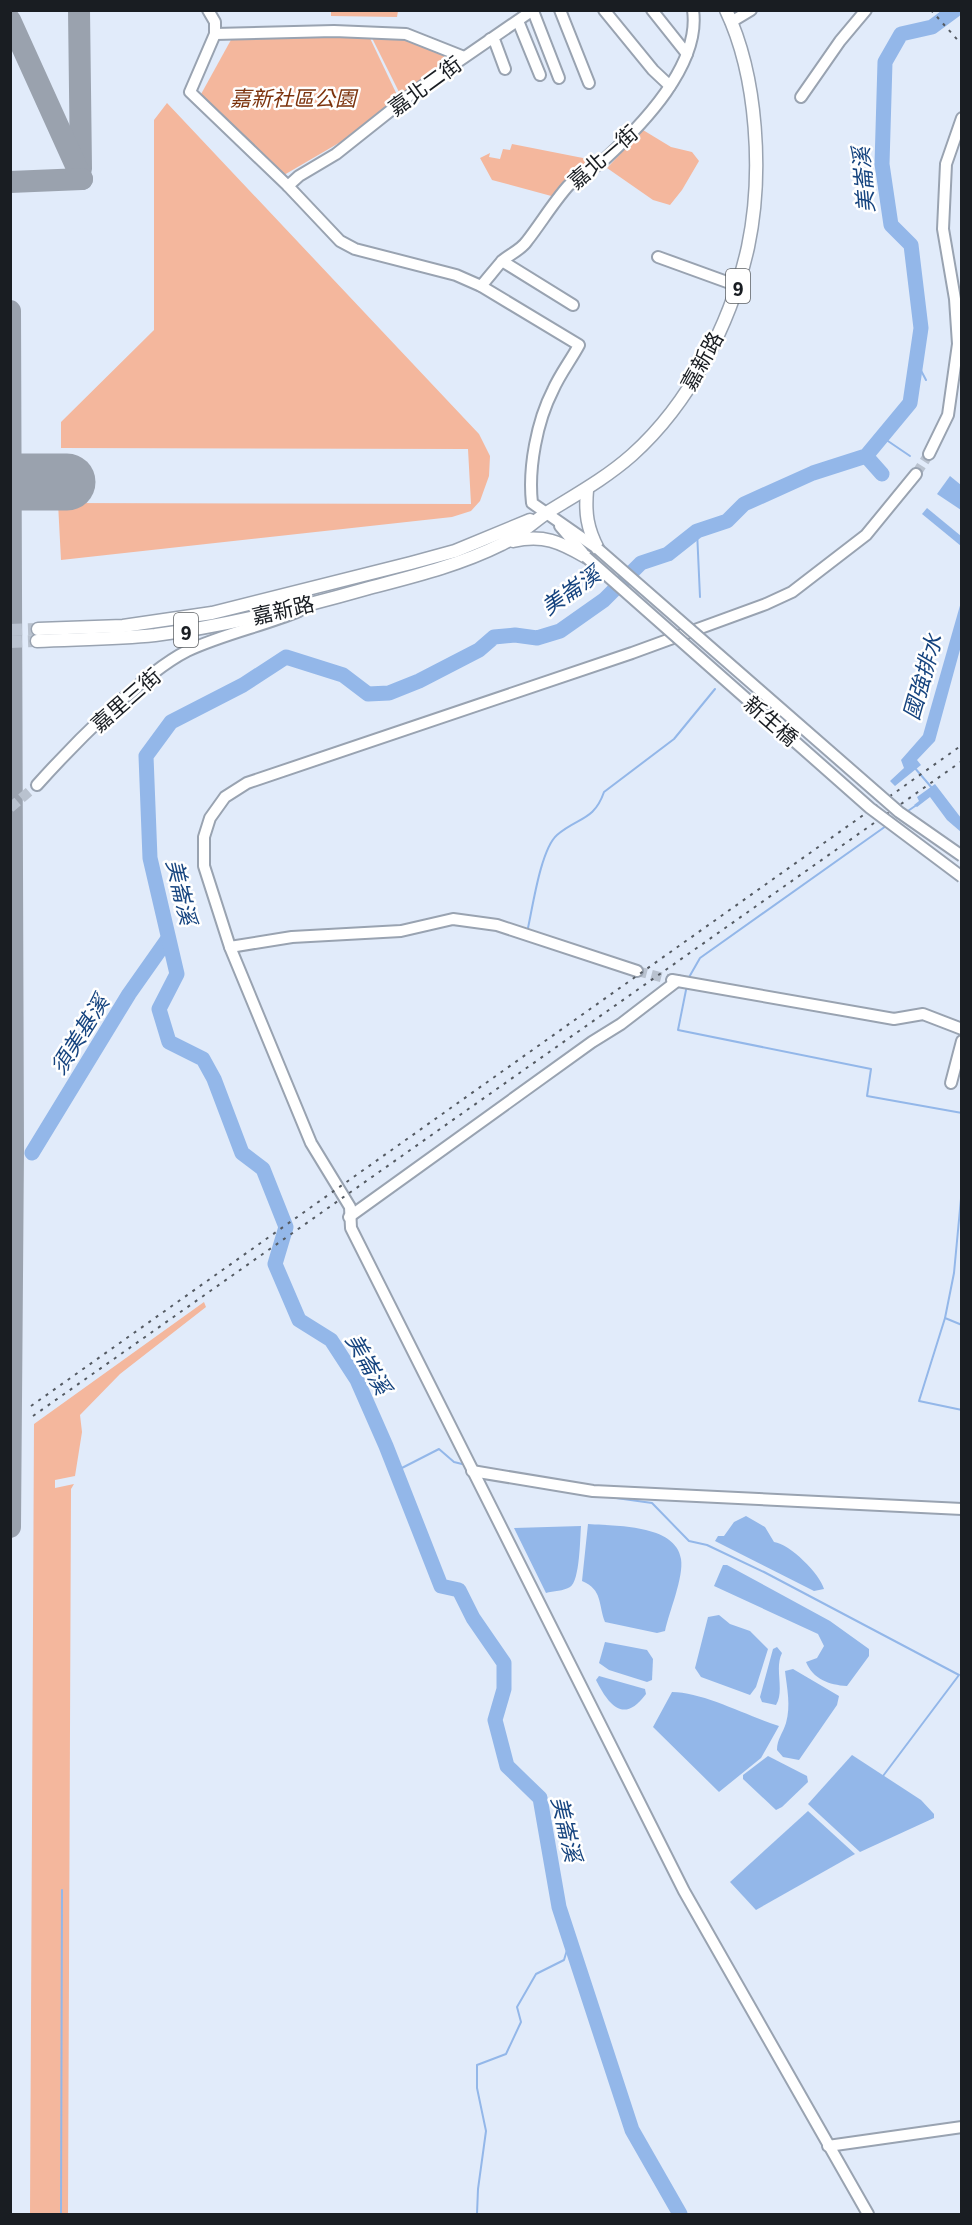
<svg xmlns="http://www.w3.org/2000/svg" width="972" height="2225" font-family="'Zilla Slab','Noto Sans TC',serif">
  <rect width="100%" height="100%" fill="#e1ebfa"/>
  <g fill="#f4b79d">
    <path d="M331 11V10L398 11 397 17 331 16Z"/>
    <path d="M368 34 398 97 344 140 284 175 200 96 232 38Z"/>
    <path d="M370 34C404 38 422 40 450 60L401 96Z"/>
    <path d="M167 103 479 434 490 456 489 476 480 501 471 511 452 517 61 560 58 503 471 504 468 449 61 448V422L154 330V120Z"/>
    <path d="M643 130 671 147 692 152 699 161 682 190 670 205 653 200 607 168Z"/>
    <path d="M512 144 588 159 555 197 492 180 480 158 490 153 489 157 500 159 503 149 510 150Z"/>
    <path d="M204 1302 206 1307 120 1374 80 1415 82 1432 75 1476 55 1480V1488L74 1484 71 1489 68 2214H30L34 1424Z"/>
  </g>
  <g fill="#93b7e9">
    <path d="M950 476 961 485V510L937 494Z"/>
    <path d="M927 508 961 536V546L922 514Z"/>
    <path d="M961 602V646L935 741 917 760 921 765 895 786 890 781 904 768 901 760 923 735Z"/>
    <path d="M935 784 961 818V832L947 820 930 797 917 807 914 805 919 801 917 797Z"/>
    <path d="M746 1516 765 1527 774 1542C790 1544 820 1574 824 1589L814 1591 715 1541 718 1536H724L734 1522Z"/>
    <path d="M588 1524C614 1526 676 1524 681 1559 684 1577 669 1612 665 1631L657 1633 605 1622C598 1604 603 1590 582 1581Z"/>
    <path d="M581 1526C580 1538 580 1581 570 1587 564 1591 553 1591 546 1593L514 1528Z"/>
    <path d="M723 1565H727L830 1621 869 1649V1656L847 1686C829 1685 813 1679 806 1662L817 1658 824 1646 818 1634 714 1586Z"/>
    <path d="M719 1615 730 1624 750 1631 768 1649 756 1687 750 1695 701 1677 695 1668 708 1617Z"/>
    <path d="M605 1642 647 1650 653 1659 652 1680 647 1682 609 1670 599 1663Z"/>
    <path d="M777 1647 782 1653C774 1669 785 1690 776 1705L762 1702 760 1697 773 1649Z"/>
    <path d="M793 1669 839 1696 837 1705 799 1760 783 1757 777 1750C777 1739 783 1733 786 1723 791 1706 787 1688 785 1671Z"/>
    <path d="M599 1676 645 1689 646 1694C624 1724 609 1706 596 1680Z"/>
    <path d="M672 1692C703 1692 747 1716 779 1726L761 1758 719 1792 653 1727Z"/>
    <path d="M852 1755 921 1800 934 1814V1818L860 1852 808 1804Z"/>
    <path d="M768 1756 807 1776 808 1782 782 1807 776 1810 743 1779V1775Z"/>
    <path d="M808 1811 855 1854 756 1910 730 1882Z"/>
  </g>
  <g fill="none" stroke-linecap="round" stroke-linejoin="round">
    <g stroke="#93b7e9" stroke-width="2">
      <path d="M916 361 926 380"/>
      <path d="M882 437 910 456"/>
      <path d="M697 531 700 597"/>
      <path d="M914 767 932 788"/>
      <path d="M905 813 918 804"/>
      <path d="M528 928C533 905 541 849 557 835 578 817 594 821 604 792L674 739 715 689"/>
      <path d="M688 979 700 958 886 826"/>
      <path d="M687 985 678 1030 871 1069 867 1096 962 1113"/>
      <path d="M962 1188 954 1273 945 1318 962 1325"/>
      <path d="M945 1318 919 1401 962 1410"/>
      <path d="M396 1471 439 1449 454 1462 462 1464"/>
      <path d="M609 1497 652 1503 689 1541 707 1545 764 1572 959 1675 883 1776"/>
      <path d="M61 2214 62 1890"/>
      <path d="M477 2214 478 2189 486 2131 477 2088V2065L506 2054 521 2022 517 2007 536 1974 564 1960 570 1940"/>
    </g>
    <g stroke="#93b7e9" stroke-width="15">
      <path d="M866 456 882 474"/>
      <path d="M32 1153 129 994 167 940"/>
      <path d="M680 2214 632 2130 559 1907 540 1798 507 1766 495 1720 504 1689V1663L473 1618 459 1590 441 1586 386 1446 357 1380 331 1340 299 1320 275 1264 286 1227 263 1169 242 1153 214 1079 203 1059 169 1042 159 1009 177 974 150 858 146 756 171 722 243 685 286 657 343 675 368 694 389 693 419 681 479 650 494 637 515 635 537 638 560 631 604 600 641 563 668 554 697 531 727 521 744 504 813 473 866 456 910 403 921 328 911 245 891 225 882 164 885 62 901 34 932 27 955 10"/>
    </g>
    <g stroke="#9aa2ae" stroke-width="22">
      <path d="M79 10 81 169"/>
      <path d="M10 20 82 179"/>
      <path d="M10 182 82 179"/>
      <path d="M10 311 13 1150 10 1527"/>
    </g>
    <path stroke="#9aa2ae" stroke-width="57" d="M10 482H67"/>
    <g stroke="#b9c2cf" stroke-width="10" stroke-dasharray="10 5" stroke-linecap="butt">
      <path d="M916 474 929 454"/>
      <path d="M10 808 37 785"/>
      <path d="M637 971 668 979"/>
    </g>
    <g stroke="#b9c2cf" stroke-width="12" stroke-dasharray="12 6" stroke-linecap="butt">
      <path d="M10 630 38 629"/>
      <path d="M10 642 37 641"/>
    </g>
    <g stroke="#99a3b1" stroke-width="14">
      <g id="minor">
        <path d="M208 10 215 22V34L334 31 406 34 464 57"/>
        <path d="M533 10 414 92 336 154 299 176 288 186 340 241 355 249 456 275 481 286 579 345C571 360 560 374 553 390 537 421 528 468 532 503L598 549"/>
        <path d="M560 10 589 83"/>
        <path d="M604 10 653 70 670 86"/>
        <path d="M652 10 687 54"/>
        <path d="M533 11 559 78"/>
        <path d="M518 21 540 75"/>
        <path d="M731 22 751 10"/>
        <path d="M215 34 190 92 288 186"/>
        <path d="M490 39 495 42 505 69"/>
        <path d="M801 97 840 41 866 10"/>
        <path d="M658 257 738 286"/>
        <path d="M502 261 573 305"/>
        <path d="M481 286C488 278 495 269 502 261 510 254 521 250 527 241 541 223 553 203 568 186 579 175 594 169 605 159 642 125 701 65 693 10"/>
        <path d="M929 454 948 415 958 344 955 299 943 229 946 164 962 118"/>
        <path d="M560 526 583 553"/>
        <path d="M37 785C71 747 143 673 187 651 223 634 263 626 299 611"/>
        <path d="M230 947 292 937 401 931 453 919 497 925 637 971"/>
        <path d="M672 980 894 1019 923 1014 962 1029"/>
        <path d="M951 1083 962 1041"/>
        <path d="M349 1217 592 1042 621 1024 677 981"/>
        <path d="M472 1471 593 1491 962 1509"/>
        <path d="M828 2146 962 2127"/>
        <path d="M868 2214 684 1891 351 1228 350 1207 311 1143 230 947 204 866V837L210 818 225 797 247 783 632 653 766 604 792 592 866 535 916 474"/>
      </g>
    </g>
    <g stroke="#99a3b1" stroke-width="15">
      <g id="major">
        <path d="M587 490C585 513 587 528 598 549"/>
        <path d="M513 541C543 534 560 542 586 557"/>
        <path d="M38 629 123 626 212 613 411 563 455 551 530 520"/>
        <path d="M37 641C77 639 116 639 155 635 227 626 299 608 369 588 415 576 460 565 502 544 519 536 533 522 548 512 577 494 606 478 632 455 690 403 731 323 748 247 763 176 758 77 726 10"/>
      </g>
    </g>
    <use href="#minor" stroke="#fff" stroke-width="10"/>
    <use href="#major" stroke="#fff" stroke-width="12"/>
    <g stroke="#545a62" stroke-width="2" stroke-dasharray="3 6" stroke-linecap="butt">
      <path d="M931 10 962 45"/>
      <path d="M31 1406 962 745"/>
      <path d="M33 1416 962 761"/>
    </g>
    <g stroke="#99a3b1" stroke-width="14" stroke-linecap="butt">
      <g id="minor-bridge">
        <path d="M598 549 899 812 962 856"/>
        <path d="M586 557 870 808 962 877"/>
      </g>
    </g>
    <use href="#minor-bridge" stroke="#fff" stroke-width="10"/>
  </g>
  <g text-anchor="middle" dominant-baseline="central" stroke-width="5" stroke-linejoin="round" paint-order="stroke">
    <g fill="#fff" stroke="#5e6164" stroke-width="1.5">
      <rect x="726" y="269" width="24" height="34" rx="4.5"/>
      <rect x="174" y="613" width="24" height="34" rx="4.5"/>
    </g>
    <g font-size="20" font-weight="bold" fill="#191d22">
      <text x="738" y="286">9</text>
      <text x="186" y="630">9</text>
    </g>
    <g font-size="21" fill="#191d22" stroke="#fff">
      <text transform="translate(425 86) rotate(-36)">嘉北二街</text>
      <text transform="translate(603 157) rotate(-41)">嘉北一街</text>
      <text transform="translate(702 361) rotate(-61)">嘉新路</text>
      <text transform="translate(283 610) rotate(-13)">嘉新路</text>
      <text transform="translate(126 700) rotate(-41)">嘉里三街</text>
      <text transform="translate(771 721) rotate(41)">新生橋</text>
    </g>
    <g font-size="21" font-style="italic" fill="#7c330d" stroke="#fff">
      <text x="293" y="98">嘉新社區公園</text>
    </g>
    <g font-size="22" font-style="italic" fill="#16447f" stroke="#fff">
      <text transform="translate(864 180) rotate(-95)">美崙溪</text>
      <text transform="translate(571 591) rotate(-35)">美崙溪</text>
      <text transform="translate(923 677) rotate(-74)">國強排水</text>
      <text transform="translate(181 892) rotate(77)">美崙溪</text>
      <text transform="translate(80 1035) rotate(-58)">須美基溪</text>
      <text transform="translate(368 1364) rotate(60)">美崙溪</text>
      <text transform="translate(566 1829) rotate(77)">美崙溪</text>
    </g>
  </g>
  <rect width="972" height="2225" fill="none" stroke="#191d22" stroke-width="24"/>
</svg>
